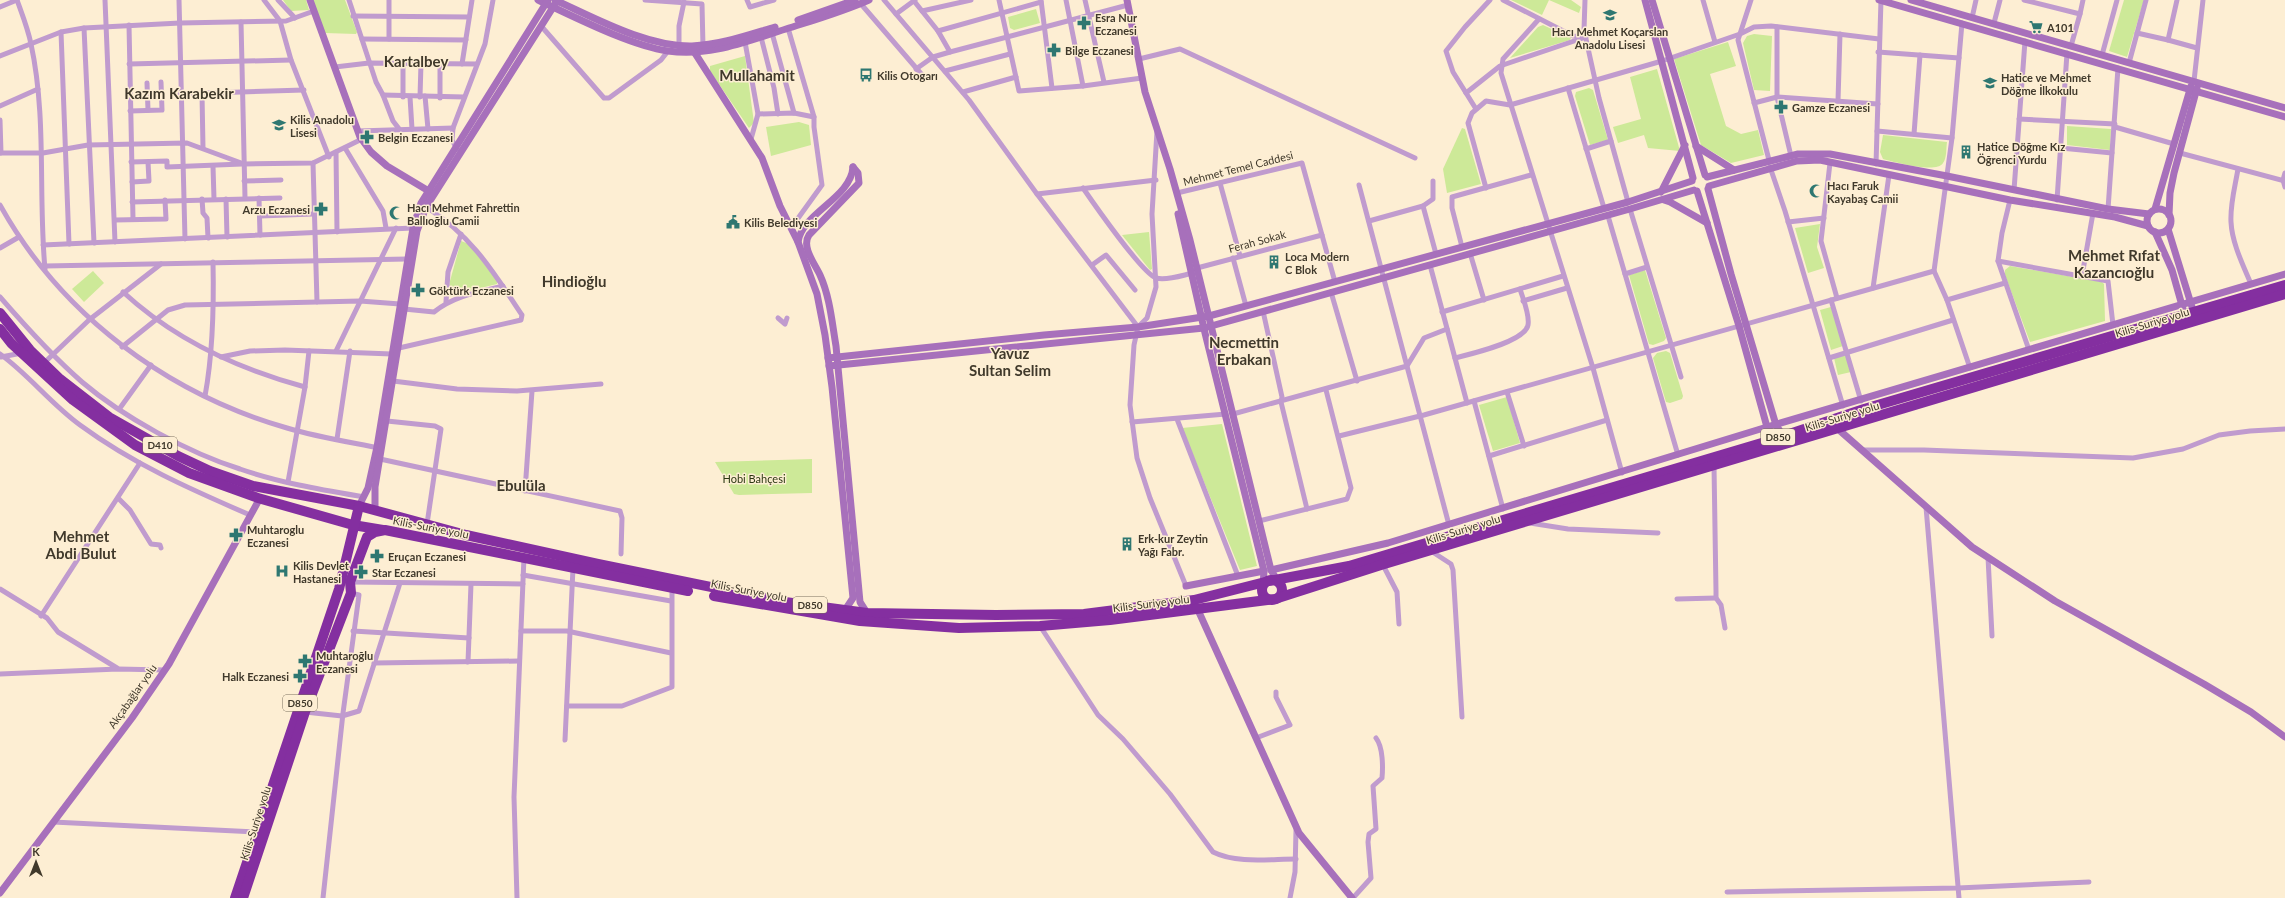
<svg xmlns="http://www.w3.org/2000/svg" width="2285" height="898" font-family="Lato,sans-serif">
  <rect width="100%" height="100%" fill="#fdeed3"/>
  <g fill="#cde998">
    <path d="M283 0H306L309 10 291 11Z"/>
    <path d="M313 0H345L357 32 356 34 325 33Z"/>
    <path d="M1511 0H1571L1581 7 1579 13 1549 0 1542 15Z"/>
    <path d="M2124 0H2144L2127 57 2109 51Z"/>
    <path d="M1036 9 1040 23 1014 30 1010 28 1008 17Z"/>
    <path d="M1543 25 1571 38 1570 40 1510 58 1538 27Z"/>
    <path d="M1754 34 1772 36 1770 91 1754 90 1743 43 1747 36Z"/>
    <path d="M1728 42 1736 66 1710 74 1726 126 1741 134 1758 130 1764 155 1731 163 1701 145 1674 59Z"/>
    <path d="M745 56 754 123 749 128 710 71V66Z"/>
    <path d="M1657 69 1680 151 1648 148 1644 135 1618 143 1613 127 1641 119 1630 77Z"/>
    <path d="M1589 88 1593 90 1608 140 1590 145 1575 96 1576 92Z"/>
    <path d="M799 122 809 125 811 145 771 156 766 127Z"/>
    <path d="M2067 126 2111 129 2110 150 2067 145Z"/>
    <path d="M1462 128 1465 129 1481 184 1447 193 1443 169Z"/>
    <path d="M1883 135 1947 142C1946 148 1947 158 1943 163 1937 174 1894 162 1883 159L1880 152Z"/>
    <path d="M1820 224 1817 247 1824 268 1808 273 1795 228Z"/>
    <path d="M1149 232 1152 269 1150 270 1122 235Z"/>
    <path d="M461 241 469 244 497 280V284L452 295 449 294 450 281Z"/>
    <path d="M2010 266 2102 282 2104 284 2105 321 2030 342 2005 275V270Z"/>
    <path d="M1645 270 1666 338 1664 341 1653 345 1649 344 1629 275Z"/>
    <path d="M93 271 104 283 84 302 72 289Z"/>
    <path d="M1831 307 1843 346 1831 350 1820 310Z"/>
    <path d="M1666 351 1670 353 1683 396 1682 399 1670 403 1666 402 1653 358 1657 353Z"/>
    <path d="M1846 355 1851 372 1838 375 1834 358Z"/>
    <path d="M1507 397 1520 443 1493 451 1479 405Z"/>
    <path d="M1222 424 1257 566 1240 570 1182 428Z"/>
    <path d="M812 459V493L739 495 734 494 715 462Z"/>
  </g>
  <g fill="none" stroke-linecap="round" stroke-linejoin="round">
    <g stroke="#c09bce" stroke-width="5">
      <path d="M17 0C22 14 28 29 31 44 47 118 38 194 45 269"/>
      <path d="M105 0 115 242"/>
      <path d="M179 0 185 239"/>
      <path d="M264 0 280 21 291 60 329 157"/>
      <path d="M278 0 295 18"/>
      <path d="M349 0 376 82 383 95 393 121 400 130"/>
      <path d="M645 0 702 4 703 47"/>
      <path d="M747 0 750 7 774 0"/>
      <path d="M884 0 969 100 1037 194 1138 327"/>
      <path d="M999 0 1019 91 1083 86 1142 78"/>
      <path d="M1041 0 1052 88"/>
      <path d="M1066 0 1083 86"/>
      <path d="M1085 0 1104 82"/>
      <path d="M1503 0 1573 36 1585 37"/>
      <path d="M1585 0 1584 30 1599 98 1628 202"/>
      <path d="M1703 0 1715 42"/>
      <path d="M1751 0 1738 40 1769 160"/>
      <path d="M2024 0 2080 14 2083 0"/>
      <path d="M914 1 938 31 950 52"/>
      <path d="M861 4 923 76"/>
      <path d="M0 7 17 0"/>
      <path d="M922 11 971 0"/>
      <path d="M896 14 915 0"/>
      <path d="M353 16 469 17"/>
      <path d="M1972 18 1976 0"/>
      <path d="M1539 19 1503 59 1501 73 1593 368 1622 473"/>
      <path d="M241 22 245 198"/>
      <path d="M1962 23 1952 138 1934 271 1947 300 1970 368"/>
      <path d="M1994 23 2000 0"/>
      <path d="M129 25 133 219"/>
      <path d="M542 27 604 98H609L661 60 668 51"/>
      <path d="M1777 27V97L1791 156"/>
      <path d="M84 28 94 243"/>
      <path d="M788 28 814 117V127L822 185 791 228"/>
      <path d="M938 31 1041 2"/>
      <path d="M61 32 69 244"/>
      <path d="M772 33 794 113"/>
      <path d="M2137 33 2168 40 2177 0"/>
      <path d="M761 37 774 88 778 114"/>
      <path d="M362 39 466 40"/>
      <path d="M389 39V0"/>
      <path d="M2168 40 2197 48"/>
      <path d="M745 42 758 114 751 139"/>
      <path d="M679 45V26L684 2"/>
      <path d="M2071 46 2080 14"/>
      <path d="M1878 52 1959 58"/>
      <path d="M2102 55 2117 0"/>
      <path d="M0 56 61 32 84 28 180 23 286 21 314 11"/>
      <path d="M1139 59 1180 49 1415 158"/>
      <path d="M403 63V97"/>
      <path d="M2129 63 2146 0"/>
      <path d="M129 64 291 60"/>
      <path d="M440 64V98"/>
      <path d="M462 64 472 0"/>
      <path d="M335 67 369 63 477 64"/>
      <path d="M916 69 933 57 950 52 1128 5"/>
      <path d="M945 71 1010 54"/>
      <path d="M2194 81 2203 0"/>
      <path d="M147 83 148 110"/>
      <path d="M1568 88 1604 208"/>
      <path d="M963 92 1016 77"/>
      <path d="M1466 93 1500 66 1586 37"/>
      <path d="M180 94 304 90"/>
      <path d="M202 94 203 148"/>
      <path d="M383 95 464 97"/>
      <path d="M425 96 428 129"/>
      <path d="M410 97 412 129"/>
      <path d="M420 97 421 63"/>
      <path d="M1838 101 1840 34"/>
      <path d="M1754 103 1777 97 1878 104"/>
      <path d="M0 106 38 89"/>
      <path d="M1476 109 1453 72 1446 51 1465 27 1490 0"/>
      <path d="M130 111 162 110 161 82"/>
      <path d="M758 114 794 113 814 117"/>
      <path d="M2019 119 2115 124"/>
      <path d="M0 120 1 153"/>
      <path d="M2115 127 2174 144"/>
      <path d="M358 131 453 128"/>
      <path d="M1157 131 1152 214 1156 287 1147 318 1138 327 1134 345 1130 405 1137 458 1150 498 1186 586"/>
      <path d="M1877 131 1952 138"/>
      <path d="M1914 134 1920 55"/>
      <path d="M345 148 383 211 386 228"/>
      <path d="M2061 148 2112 153"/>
      <path d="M457 149 452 140 453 128 485 44 493 0"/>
      <path d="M1586 149 1611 141"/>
      <path d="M336 152 337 232"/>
      <path d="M0 153H43L88 145 187 143 244 164 313 163 362 139"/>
      <path d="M2180 153 2285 181"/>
      <path d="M131 162 167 161V167L242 164"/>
      <path d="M313 163 317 302"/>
      <path d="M1830 163 1821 241 1837 298"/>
      <path d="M1876 164 1881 0"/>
      <path d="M213 166 214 199"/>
      <path d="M1770 167 1785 211 1843 406"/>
      <path d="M2238 169C2235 187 2230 204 2231 222 2232 243 2243 265 2251 284"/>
      <path d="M2285 173 2283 180 2285 187"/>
      <path d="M244 181 281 180"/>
      <path d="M132 182 149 181 148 162"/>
      <path d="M1220 183 1240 256"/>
      <path d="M1359 185 1449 525"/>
      <path d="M1083 188C1094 204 1142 273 1156 278 1167 281 1183 275 1193 273"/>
      <path d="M1486 188 1468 123 1472 113 1486 101 1510 105 1662 61 1740 34 1754 27 1771 26 1879 39"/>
      <path d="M2014 190 2025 41"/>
      <path d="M1177 193 1302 163 1335 282"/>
      <path d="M1037 194 1156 180"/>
      <path d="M259 198 260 235"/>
      <path d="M202 199 203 213 207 218 208 238"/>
      <path d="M226 199 227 237"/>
      <path d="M2010 200 2002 233 1998 261 2029 350"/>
      <path d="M2057 200 2067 53"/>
      <path d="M132 202 280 198"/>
      <path d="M0 205C61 315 168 394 287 428 317 437 349 442 379 448"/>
      <path d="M1423 206 1436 254"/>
      <path d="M1630 209 1681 377"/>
      <path d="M2108 209 2118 68"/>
      <path d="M260 216 313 214"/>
      <path d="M1608 216 1678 455"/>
      <path d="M115 220 166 219 165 200"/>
      <path d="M1369 221 1423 206 1433 199V181"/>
      <path d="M1788 222 1824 218"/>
      <path d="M43 245 413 228"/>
      <path d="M1462 247 1452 208V197L1531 175"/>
      <path d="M0 248 19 237"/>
      <path d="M1470 253 1484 300"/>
      <path d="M1233 258 1246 306"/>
      <path d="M1998 261 2108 281 2113 325"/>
      <path d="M1092 265 1106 255 1135 290"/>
      <path d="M1430 265 1467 403"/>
      <path d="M45 266 407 259"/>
      <path d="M1197 268 1322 235"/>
      <path d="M1625 274 1647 267"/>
      <path d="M2082 276 2093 213"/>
      <path d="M1873 288 1889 175"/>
      <path d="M123 292C175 340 238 369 305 387"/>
      <path d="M1331 292 1357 381"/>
      <path d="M0 297C26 327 52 356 82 382 123 417 189 453 240 469 280 483 323 490 364 497"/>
      <path d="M1831 300 1861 401"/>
      <path d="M1947 300 2005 283"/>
      <path d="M1523 301 1567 288"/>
      <path d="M446 302 448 272 461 234"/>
      <path d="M404 309 434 312C454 296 478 292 503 286"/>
      <path d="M1263 311 1282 397 1281 402 1307 509"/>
      <path d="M1442 312 1563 276"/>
      <path d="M778 318 785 324 787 318"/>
      <path d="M122 347 168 310 185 305 360 301 400 304"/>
      <path d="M399 348 521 320 522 315C492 270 472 236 426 207"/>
      <path d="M336 351 396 228"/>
      <path d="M0 354C29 375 51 404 80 425 133 464 190 489 250 515"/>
      <path d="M1 357 22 353"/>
      <path d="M221 357 250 351 285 350 392 354"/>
      <path d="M1455 358C1470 354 1525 342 1528 325 1530 315 1523 299 1520 289"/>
      <path d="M1829 358 1953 320"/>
      <path d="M44 363 89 320 161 264"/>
      <path d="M393 381 457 389 517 391 601 384"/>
      <path d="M1507 392 1524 446"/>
      <path d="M205 396C213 353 214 307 213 262"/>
      <path d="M1474 401 1503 509"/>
      <path d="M120 408 151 365"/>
      <path d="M1233 414 1407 366 1424 338 1447 329"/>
      <path d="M1177 419 1238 576"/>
      <path d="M387 421 435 426 441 429 427 524"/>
      <path d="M1132 422 1226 414"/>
      <path d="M1339 436 1424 415 1934 271"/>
      <path d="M337 439 350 351"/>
      <path d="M1862 450H1924L2133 458 2183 449 2219 435 2250 431 2285 429"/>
      <path d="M1489 456 1607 420"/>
      <path d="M380 459 620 511 622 518 621 554"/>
      <path d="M1714 466 1716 591V598L1721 605 1725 628"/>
      <path d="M288 482 305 387 309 351"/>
      <path d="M525 491 532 391"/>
      <path d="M118 498 130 510 151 544 160 545 161 548"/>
      <path d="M1926 507 1959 898"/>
      <path d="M1259 521 1347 499 1351 488 1326 390"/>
      <path d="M1530 523 1568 529 1658 533"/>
      <path d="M1431 551 1451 564 1453 570 1462 717"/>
      <path d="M1988 557 1992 636"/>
      <path d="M1383 565 1397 592 1399 624"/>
      <path d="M523 575 671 601"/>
      <path d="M350 582 523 584"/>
      <path d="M0 589 47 618 58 632 117 668"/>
      <path d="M1677 599 1716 598"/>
      <path d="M41 616 140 463"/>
      <path d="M1040 626 1098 715 1123 739 1170 794 1213 852C1237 864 1270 859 1296 859"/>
      <path d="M353 631 469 638"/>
      <path d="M521 631H567L671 653"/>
      <path d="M468 662 471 584"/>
      <path d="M374 663 519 661"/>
      <path d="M0 674 118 669 165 670"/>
      <path d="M567 706H622L672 687V587"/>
      <path d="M305 712 342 716 359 711 400 583"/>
      <path d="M1256 738 1290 725 1276 697V692"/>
      <path d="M565 740 573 568"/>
      <path d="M53 822 257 832"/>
      <path d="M1727 892 1958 888 2089 882"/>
      <path d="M323 898 343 713 359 595 351 593"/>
      <path d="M517 898 514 797 524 557"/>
      <path d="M1290 898 1295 872 1296 830"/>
      <path d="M1353 898 1371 878 1368 842 1369 834 1376 829 1373 786 1382 778C1383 767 1383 747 1376 738"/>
    </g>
    <g stroke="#a770bb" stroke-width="7">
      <path d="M310 0 360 137 371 152 387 166 432 193"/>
      <path d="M538 0C575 17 629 45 668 51 710 57 747 41 786 29 814 20 842 12 869 0"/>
      <path d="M555 0C595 18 647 47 692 46 720 45 748 35 775 27"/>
      <path d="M1127 0 1145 92 1170 169 1190 240 1271 570 1280 585"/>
      <path d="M1645 0 1693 178"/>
      <path d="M1652 0 1705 175"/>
      <path d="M1879 0 2285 117"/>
      <path d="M1911 0 2285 108"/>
      <path d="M798 20 855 0"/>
      <path d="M693 50 762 158 780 206 798 242"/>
      <path d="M1696 146 1734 170"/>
      <path d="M853 167 858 173 859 183 809 235C801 247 815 264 820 275 830 297 832 323 836 346L860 602 867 613"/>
      <path d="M1707 177 1798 154H1830L1947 176 2108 209 2149 214"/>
      <path d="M1709 186 1797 161 1820 160 2010 200 2115 217 2148 226"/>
      <path d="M1708 189 1731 274 1776 425 1783 436"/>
      <path d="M1697 191 1739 326 1767 427 1765 442"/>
      <path d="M1661 192 1685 145"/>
      <path d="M1664 200 1670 202 1707 223"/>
      <path d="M2155 209 2191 86"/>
      <circle cx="2159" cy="221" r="12"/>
      <path d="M1178 214 1205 333 1264 571 1263 586"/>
      <path d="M2169 215 2170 193 2174 173 2197 88"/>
      <path d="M2168 229 2192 307"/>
      <path d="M2155 232 2172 270 2183 309"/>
      <path d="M828 358 1044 335 1138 327 1209 316 1628 202 1692 181"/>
      <path d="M829 366 1204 328 1630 209 1694 190"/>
      <path d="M1838 429 1972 547 2055 601 2204 684 2251 712 2285 737"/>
      <path d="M359 506 368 488 377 447 413 228 421 203 548 0"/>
      <path d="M375 510V487L417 231 426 207 557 1"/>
      <path d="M1271 570 1388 543 1767 427 2285 274"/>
      <path d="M1186 586 1264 571"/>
      <path d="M845 610 853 598 832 387 825 335 817 294 798 242C802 213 851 198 853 167"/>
      <path d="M1198 610 1299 833 1352 898"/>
      <path d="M0 893 132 718 169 664 260 498"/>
    </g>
    <g stroke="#842fa0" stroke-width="10">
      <path d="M0 313 30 350 60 379 109 417 178 456 210 471 253 486 359 506 466 535 598 564 785 602 867 613 996 615 1084 614 1194 600 1269 581 1349 566 1765 442 1864 409 2285 285"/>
      <path d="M0 329 11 343 73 400 135 445 189 473 258 498 353 525 383 530"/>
      <circle cx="1272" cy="590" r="10"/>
      <path d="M714 596 860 621 959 628 1040 626 1110 620 1275 599 1381 565 2285 294"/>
      <path d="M235 898 339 589 359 506"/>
      <path d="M243 898 305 712 351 593 350 582 367 537 375 532 385 530 688 591"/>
    </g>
  </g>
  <defs>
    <g id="school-bare" transform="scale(1.08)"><path d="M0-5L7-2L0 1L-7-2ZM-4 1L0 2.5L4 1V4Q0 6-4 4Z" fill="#2e7771" stroke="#fdeed3" stroke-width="2.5" paint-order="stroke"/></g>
    <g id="pharmacy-bare" transform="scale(1.08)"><path d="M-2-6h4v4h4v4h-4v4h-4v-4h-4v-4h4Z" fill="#2e7771" stroke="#fdeed3" stroke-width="2.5" paint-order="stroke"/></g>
    <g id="supermarket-bare" transform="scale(1.08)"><path d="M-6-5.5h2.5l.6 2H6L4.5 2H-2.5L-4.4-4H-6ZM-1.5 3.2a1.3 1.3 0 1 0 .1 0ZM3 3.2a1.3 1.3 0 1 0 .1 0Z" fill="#2e7771" stroke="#fdeed3" stroke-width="2.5" paint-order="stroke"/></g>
    <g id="bus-bare" transform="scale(1.08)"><path d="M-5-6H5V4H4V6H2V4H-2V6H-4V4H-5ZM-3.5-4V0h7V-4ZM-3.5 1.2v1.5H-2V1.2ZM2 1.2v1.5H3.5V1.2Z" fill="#2e7771" stroke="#fdeed3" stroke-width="2.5" paint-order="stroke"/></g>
    <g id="building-bare" transform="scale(1.08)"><path d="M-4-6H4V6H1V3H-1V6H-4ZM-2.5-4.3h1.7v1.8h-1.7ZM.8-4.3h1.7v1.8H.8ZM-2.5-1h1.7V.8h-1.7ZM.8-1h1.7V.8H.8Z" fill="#2e7771" stroke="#fdeed3" stroke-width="2.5" paint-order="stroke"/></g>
    <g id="mosque-bare" transform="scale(1.08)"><path d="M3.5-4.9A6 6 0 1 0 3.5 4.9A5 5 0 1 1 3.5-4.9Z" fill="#2e7771" stroke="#fdeed3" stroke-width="2.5" paint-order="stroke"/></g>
    <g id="civic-bare" transform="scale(1.08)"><path d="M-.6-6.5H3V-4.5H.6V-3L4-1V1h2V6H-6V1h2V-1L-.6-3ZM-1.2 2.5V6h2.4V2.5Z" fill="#2e7771" stroke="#fdeed3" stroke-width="2.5" paint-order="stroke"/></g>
    <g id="hospital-bare" transform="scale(1.08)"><path d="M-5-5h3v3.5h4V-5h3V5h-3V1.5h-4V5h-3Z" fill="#2e7771" stroke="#fdeed3" stroke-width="2.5" paint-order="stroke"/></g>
  </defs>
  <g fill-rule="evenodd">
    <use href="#school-bare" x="1610" y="15"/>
    <use href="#pharmacy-bare" x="1084" y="23"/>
    <use href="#supermarket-bare" x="2036" y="27"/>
    <use href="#pharmacy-bare" x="1054" y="50"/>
    <use href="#bus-bare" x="866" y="75"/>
    <use href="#school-bare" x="1990" y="83"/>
    <use href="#pharmacy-bare" x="1781" y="107"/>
    <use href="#school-bare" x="279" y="125"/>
    <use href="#pharmacy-bare" x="367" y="137"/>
    <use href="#building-bare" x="1966" y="152"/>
    <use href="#mosque-bare" x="1816" y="191"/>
    <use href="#pharmacy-bare" x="321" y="209"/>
    <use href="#mosque-bare" x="396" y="213"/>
    <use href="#civic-bare" x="733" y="222"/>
    <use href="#building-bare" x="1274" y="262"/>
    <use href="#pharmacy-bare" x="418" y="290"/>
    <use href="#pharmacy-bare" x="236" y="535"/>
    <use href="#building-bare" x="1127" y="544"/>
    <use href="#pharmacy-bare" x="377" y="556"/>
    <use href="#hospital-bare" x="282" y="571"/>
    <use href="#pharmacy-bare" x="361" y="572"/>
    <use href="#pharmacy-bare" x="305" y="661"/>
    <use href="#pharmacy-bare" x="300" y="676"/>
  </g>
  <g text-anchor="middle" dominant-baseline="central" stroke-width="3" stroke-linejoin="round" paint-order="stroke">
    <g fill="#fdeed3" stroke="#796f5d" stroke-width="1">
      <rect x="1761" y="429" width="34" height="16" rx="3"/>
      <rect x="143" y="437" width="34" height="16" rx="3"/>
      <rect x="793" y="597" width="34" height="16" rx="3"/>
      <rect x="283" y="695" width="34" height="16" rx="3"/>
    </g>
    <g font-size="10" font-weight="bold" fill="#40392b">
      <text x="1778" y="437">D850</text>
      <text x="160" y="445">D410</text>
      <text x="810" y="605">D850</text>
      <text x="300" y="703">D850</text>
    </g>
    <g font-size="11" font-weight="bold" fill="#40392b" stroke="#fdeed3" text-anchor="start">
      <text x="1095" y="17">Esra Nur<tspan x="1095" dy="13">Eczanesi</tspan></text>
      <text x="2047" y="27">A101</text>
      <text x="1610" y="31" text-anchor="middle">Hacı Mehmet Koçarslan<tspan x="1610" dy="13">Anadolu Lisesi</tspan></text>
      <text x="1065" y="50">Bilge Eczanesi</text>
      <text x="877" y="75">Kilis Otogarı</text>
      <text x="2001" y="77">Hatice ve Mehmet<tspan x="2001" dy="13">Döğme İlkokulu</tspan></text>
      <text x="1792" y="107">Gamze Eczanesi</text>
      <text x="290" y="119">Kilis Anadolu<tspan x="290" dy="13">Lisesi</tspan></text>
      <text x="378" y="137">Belgin Eczanesi</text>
      <text x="1977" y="146">Hatice Döğme Kız<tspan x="1977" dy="13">Öğrenci Yurdu</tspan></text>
      <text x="1827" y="185">Hacı Faruk<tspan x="1827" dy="13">Kayabaş Camii</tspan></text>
      <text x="407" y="207">Hacı Mehmet Fahrettin<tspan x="407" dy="13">Ballıoğlu Camii</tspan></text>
      <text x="310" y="209" text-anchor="end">Arzu Eczanesi</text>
      <text x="744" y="222">Kilis Belediyesi</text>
      <text x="1285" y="256">Loca Modern<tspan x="1285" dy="13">C Blok</tspan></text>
      <text x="429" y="290">Göktürk Eczanesi</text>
      <text x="247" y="529">Muhtaroglu<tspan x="247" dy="13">Eczanesi</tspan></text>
      <text x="1138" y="538">Erk-kur Zeytin<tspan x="1138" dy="13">Yağı Fabr.</tspan></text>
      <text x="388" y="556">Eruçan Eczanesi</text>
      <text x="293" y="565">Kilis Devlet<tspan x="293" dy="13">Hastanesi</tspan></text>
      <text x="372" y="572">Star Eczanesi</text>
      <text x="316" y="655">Muhtaroğlu<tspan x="316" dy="13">Eczanesi</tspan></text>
      <text x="289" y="676" text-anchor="end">Halk Eczanesi</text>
    </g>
    <g font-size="11" fill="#40392b" stroke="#fdeed3">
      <text transform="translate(1238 168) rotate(-14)">Mehmet Temel Caddesi</text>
      <text transform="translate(1257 241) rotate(-15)">Ferah Sokak</text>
      <text transform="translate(2152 322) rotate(-17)">Kilis-Suriye yolu</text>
      <text transform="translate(1842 416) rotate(-17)">Kilis-Suriye yolu</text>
      <text transform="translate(431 527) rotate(11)">Kilis-Suriye yolu</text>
      <text transform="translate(1463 529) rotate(-17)">Kilis-Suriye yolu</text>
      <text transform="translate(749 590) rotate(11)">Kilis-Suriye yolu</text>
      <text transform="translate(1151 603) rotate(-7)">Kilis-Suriye yolu</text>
      <text transform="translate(132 696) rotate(-55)">Akçabağlar yolu</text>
      <text transform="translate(255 823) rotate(-72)">Kilis-Suriye yolu</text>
    </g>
    <g font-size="11" fill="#2c3812" stroke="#fdeed3">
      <text x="754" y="478">Hobi Bahçesi</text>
    </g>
    <g font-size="15" font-weight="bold" fill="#40392b" stroke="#fdeed3">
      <text x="416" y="61">Kartalbey</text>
      <text x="757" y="75">Mullahamit</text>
      <text x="179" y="93">Kazım Karabekir</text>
      <text x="2114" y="255">Mehmet Rıfat<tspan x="2114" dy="17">Kazancıoğlu</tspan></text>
      <text x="574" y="281">Hindioğlu</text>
      <text x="1244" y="342">Necmettin<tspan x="1244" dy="17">Erbakan</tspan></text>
      <text x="1010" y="353">Yavuz<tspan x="1010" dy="17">Sultan Selim</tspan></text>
      <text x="521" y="485">Ebulüla</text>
      <text x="81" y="536">Mehmet<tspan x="81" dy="17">Abdi Bulut</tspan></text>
    </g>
  </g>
  <g transform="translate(36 862)" stroke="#fdeed3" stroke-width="3" paint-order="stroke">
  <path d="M0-3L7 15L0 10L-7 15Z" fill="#40392b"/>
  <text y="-6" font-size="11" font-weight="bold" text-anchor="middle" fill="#40392b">K</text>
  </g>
</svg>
